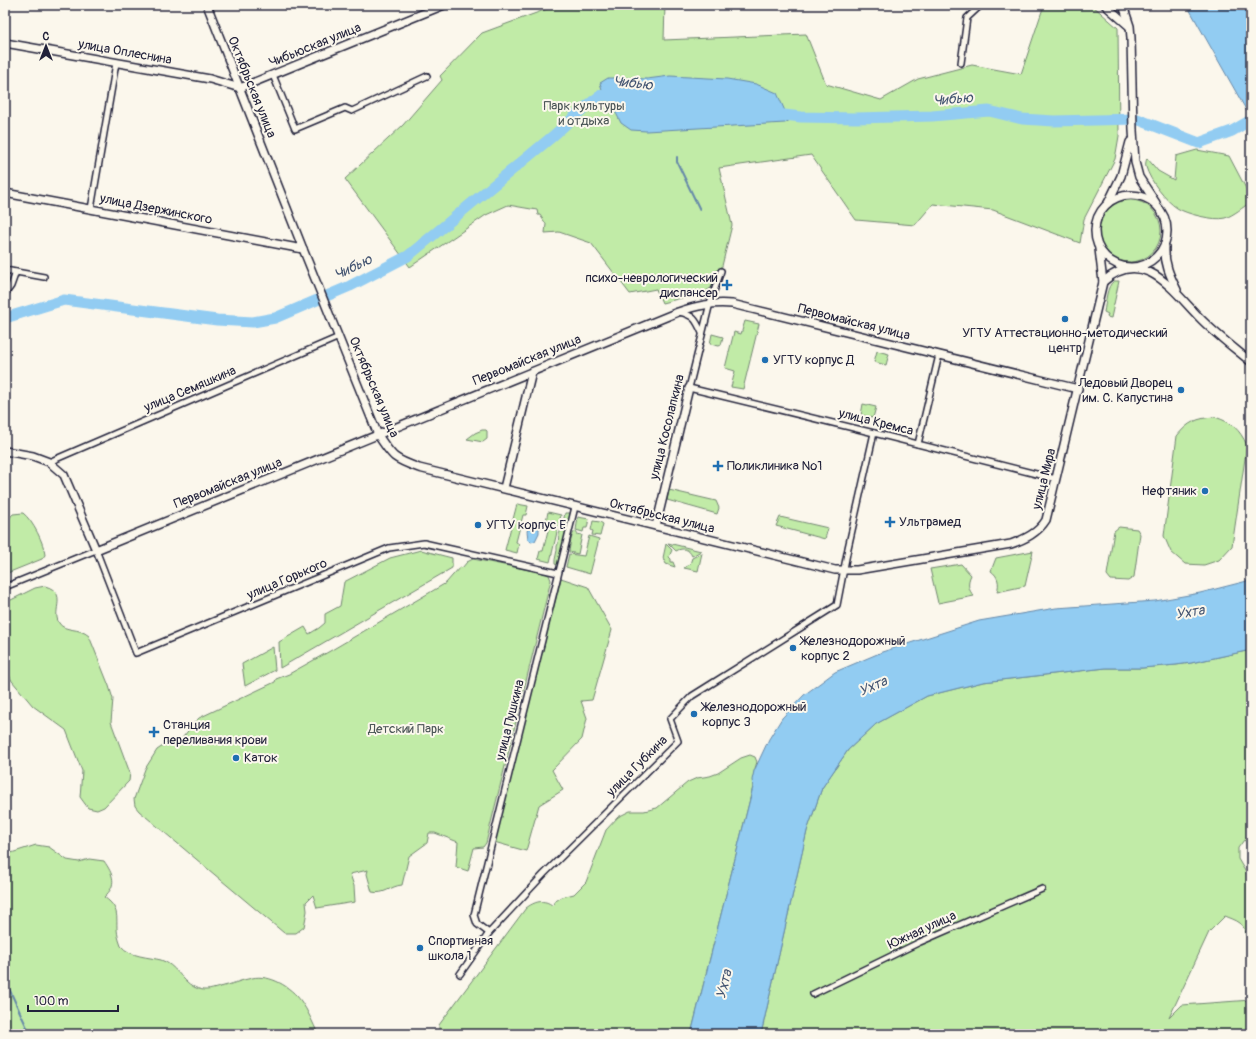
<svg xmlns="http://www.w3.org/2000/svg" width="1256" height="1039" font-family="Pangolin,sans-serif">
  <rect width="100%" height="100%" fill="#fbf7ec"/>
  <filter id="ink" filterUnits="userSpaceOnUse"><feTurbulence type="fractalNoise" baseFrequency=".025" numOctaves="2"/><feDisplacementMap in="SourceGraphic" scale="8" xChannelSelector="R" yChannelSelector="G"/><feConvolveMatrix kernelMatrix="1 2 1 2 8 2 1 2 1" color-interpolation-filters="sRGB"/></filter>
  <g filter="url(#ink)">
    <g fill="#c1eba7" stroke="#728671">
      <path d="M558 5H665L664 40 806 34 826 84 881 100 918 79 972 65 1021 74 1044 5H1092L1118 28 1119 136 1115 159 1084 219 1080 243 993 210 933 204 915 225 856 220 811 155 719 168 732 225 722 266 712 287 705 292 662 303 656 289 630 294 591 243 559 232 545 233 546 224 540 215H538L537 210 508 205 486 215 410 267 345 179 403 125 442 80 440 76 482 33Z"/>
      <path d="M1197 150 1229 156 1251 198V202C1243 207 1234 215 1225 218 1215 221 1186 214 1177 208 1166 201 1150 181 1146 167 1145 165 1146 161 1147 158L1158 171 1174 180 1176 156Z"/>
      <circle cx="1130" cy="231" r="31"/>
      <path d="M1114 281H1119L1111 318 1107 317 1108 314 1104 312C1106 303 1106 286 1114 281Z"/>
      <path d="M745 321 759 324 743 389 731 387 735 371 725 368 734 332 741 334Z"/>
      <path d="M712 334 723 337 721 345 719 346 710 344Z"/>
      <path d="M877 351 889 354 886 365 874 362Z"/>
      <path d="M863 404 876 407 873 418 861 415Z"/>
      <path d="M1215 417C1233 423 1239 429 1247 445L1232 546 1219 560 1204 565 1185 564 1171 552 1164 536 1177 436C1188 422 1197 418 1215 417Z"/>
      <path d="M482 430H486L487 431V439L483 442 467 439 475 433Z"/>
      <path d="M669 490 716 501 719 508 717 514 667 500Z"/>
      <path d="M517 504 528 506 526 515H523L516 542 519 544 517 553 505 550Z"/>
      <path d="M548 512 561 515 550 562 538 559 540 551H543L550 522 546 521Z"/>
      <path d="M23 513C33 521 44 543 45 555L42 559 5 574V523L13 514Z"/>
      <path d="M565 513H570L571 515 557 565 555 564C554 558 558 552 557 546L558 544 559 534 562 528Z"/>
      <path d="M578 517 589 519 587 528H584L583 532 576 530Z"/>
      <path d="M780 517 828 528 825 539 776 526Z"/>
      <path d="M593 521 600 522 603 524 600 536 592 535 593 531 591 530Z"/>
      <path d="M1119 527 1137 529 1140 534 1134 577 1128 581 1111 580 1107 575 1114 531Z"/>
      <path d="M575 531 577 532V534L582 535 578 554 569 552C570 545 571 535 575 531Z"/>
      <path d="M589 536 599 539 590 574 566 567 569 554 584 556Z"/>
      <path d="M668 543 701 551 692 556C689 549 683 547 676 551Z"/>
      <path d="M666 544 672 550 669 557 671 559V562H673L675 567 666 564 663 558Z"/>
      <path d="M421 550 452 558V568L280 668 279 642 305 627 309 634 319 628 325 623V614L340 606 344 582 390 558Z"/>
      <path d="M1033 551 1025 586 997 592C1000 583 998 576 991 571L996 558Z"/>
      <path d="M702 553 698 571 684 568 690 564 692 558Z"/>
      <path d="M473 559 545 573 549 575 551 580 486 843 483 847 474 848 468 871 456 867 458 842 435 833H429L427 843 409 856 402 885C390 886 385 895 372 892L367 874 368 870 350 874 354 886 355 902 317 908 313 895 306 902 307 911 304 927 296 933H284L139 811 135 806 134 799 145 769 157 750 166 744 176 746 195 722 199 718 275 682 276 679 289 674 330 651 446 583 460 567 462 568 467 562Z"/>
      <path d="M961 564 971 575C967 583 968 590 974 596L938 603 930 569Z"/>
      <path d="M561 578 588 587 612 630 592 700 581 701 587 718 582 739 552 770 563 790 539 805 526 851 494 842Z"/>
      <path d="M45 586C69 593 51 610 59 623 64 632 79 627 89 636L109 686 113 699 111 722 130 773 129 781 104 807 97 810 88 808 80 797 82 771 66 730 33 706 12 681 6 669 5 603 35 588Z"/>
      <path d="M273 647 275 670 245 686 242 664Z"/>
      <path d="M1251 650V847L1244 840 1238 848V859L1251 881V960C1246 949 1250 932 1240 923 1236 920 1230 918 1225 916L1209 932 1169 1018 1182 1005 1251 1000V1034H761L807 831 822 788 848 750 876 724 927 696 983 682 1106 668H1142L1176 665 1191 663Z"/>
      <path d="M750 755 755 757 757 762C754 771 752 778 753 787L691 1034H433L439 1031V1025L526 908C534 902 544 898 553 906L554 902 562 897 574 894 586 882 606 830 618 817 630 811H644L657 808 688 782 697 778 710 776 718 773 741 758Z"/>
      <path d="M36 845 49 847 67 860 79 862 89 859 104 861C113 874 118 885 104 897 124 911 113 921 119 940 120 942 120 944 121 946 130 957 149 957 161 960 176 965 181 980 194 987 204 992 209 990 220 987 230 985 241 980 252 978 270 974 291 987 301 1001 308 1011 313 1023 318 1034H5V855Z"/>
    </g>
    <g fill="#92ccf2" stroke="#6588a9">
      <path d="M1187 5H1251V119L1249 115Z"/>
      <path d="M670 76 727 79 756 84 777 93 785 111H789L790 120 785 123 646 131 631 130 621 123 609 99H605L600 83 608 78H626L647 79Z"/>
      <path d="M531 524H535L539 526V533L535 541 531 542 528 539 527 531Z"/>
      <path d="M1251 580V650L1191 663 1176 665 1142 668H1106L983 682 927 696 876 724 848 750 822 788 807 831 761 1034H691L753 787 752 780 754 771 769 739 782 718 804 695 835 672 882 652 979 621 1056 608 1155 601 1200 593Z"/>
    </g>
    <g fill="none" stroke-linecap="round" stroke-linejoin="round">
      <g stroke="#6588a9" stroke-width="2">
        <path d="M677 157V162L700 210"/>
        <path d="M5 980 30 1034"/>
      </g>
      <g stroke="#92ccf2" stroke-width="11">
        <path d="M776 114 801 117 856 118 932 116 989 111 1022 119 1054 121 1137 119 1199 143 1232 131 1251 120"/>
        <path d="M5 318 64 300 217 320 253 322 275 318 350 286 408 256 553 136 584 108 601 95 617 97"/>
      </g>
      <g stroke="#22223b" stroke-width="8">
        <g id="street">
          <path d="M961 63 967 18 981 5"/>
          <path d="M273 75 295 129 345 108 352 111 427 76"/>
          <path d="M91 209 116 63"/>
          <path d="M5 270 44 277"/>
          <path d="M721 271 710 303 689 388 870 432 1056 479"/>
          <path d="M5 294 11 286 16 272"/>
          <path d="M679 312C694 315 696 320 702 333"/>
          <path d="M918 444 939 355"/>
          <path d="M49 462 339 337"/>
          <path d="M5 587 96 550 136 653 389 548 424 543 558 573"/>
          <path d="M489 933 477 924 474 915 575 507"/>
          <path d="M460 974 489 933 544 874 678 741 670 719 692 696 837 605 848 548 874 433"/>
          <path d="M813 994 920 942 1042 889"/>
        </g>
      </g>
      <g stroke="#22223b" stroke-width="10">
        <g id="secondary">
          <path d="M207 5 303 249 378 435C393 458 394 459 419 468L835 570H857L1011 544C1025 539 1038 533 1046 520L1103 282 1099 249"/>
          <path d="M1105 5 1129 26"/>
          <path d="M1123 5 1130 26 1131 38 1133 130 1135 162 1139 177 1156 203"/>
          <path d="M5 43 210 79 240 88"/>
          <path d="M240 88 444 5"/>
          <path d="M5 193 303 249"/>
          <circle cx="1131" cy="231" r="36"/>
          <path d="M1108 203 1121 176 1130 142"/>
          <path d="M1165 247C1164 263 1170 276 1177 290"/>
          <path d="M1103 282C1142 246 1172 289 1198 316 1214 333 1233 347 1251 362"/>
          <path d="M5 451 33 456 49 462 64 475 96 550 678 312C696 306 712 302 732 304L1078 389"/>
          <path d="M504 488 532 372"/>
          <path d="M656 526 689 388"/>
        </g>
      </g>
      <use href="#street" stroke="#fbf7ec" stroke-width="5"/>
      <use href="#secondary" stroke="#fbf7ec" stroke-width="7"/>
    </g>
  </g>
  <g fill="#1f6fb2" stroke="#fbf7ec" stroke-width="1.5">
    <path d="M725 279h4v4h4v4h-4v4h-4v-4h-4v-4h4z"/>
    <circle cx="1065" cy="319" r="4"/>
    <circle cx="765" cy="360" r="4"/>
    <circle cx="1181" cy="390" r="4"/>
    <path d="M716 460h4v4h4v4h-4v4h-4v-4h-4v-4h4z"/>
    <circle cx="1205" cy="491" r="4"/>
    <path d="M888 516h4v4h4v4h-4v4h-4v-4h-4v-4h4z"/>
    <circle cx="478" cy="525" r="4"/>
    <circle cx="793" cy="648" r="4"/>
    <circle cx="694" cy="714" r="4"/>
    <path d="M152 726h4v4h4v4h-4v4h-4v-4h-4v-4h4z"/>
    <circle cx="236" cy="758" r="4"/>
    <circle cx="420" cy="948" r="4"/>
  </g>
  <g text-anchor="middle" dominant-baseline="central" stroke-width="4" stroke-linejoin="round" paint-order="stroke">
    <g font-size="13" fill="#22223b" stroke="#fbf7ec">
      <text transform="translate(315 45) rotate(-22)">Чибьюская улица</text>
      <text transform="translate(125 52) rotate(10)">улица Оплеснина</text>
      <text transform="translate(252 87) rotate(68)">Октябрьская улица</text>
      <text transform="translate(156 209) rotate(11)">улица Дзержинского</text>
      <text transform="translate(854 322) rotate(14)">Первомайская улица</text>
      <text transform="translate(527 360) rotate(-22)">Первомайская улица</text>
      <text transform="translate(374 387) rotate(67)">Октябрьская улица</text>
      <text transform="translate(190 389) rotate(-23)">улица Семяшкина</text>
      <text transform="translate(876 422) rotate(14)">улица Кремса</text>
      <text transform="translate(667 427) rotate(-76)">улица Косолапкина</text>
      <text transform="translate(1044 479) rotate(-76)">улица Мира</text>
      <text transform="translate(228 483) rotate(-22)">Первомайская улица</text>
      <text transform="translate(662 516) rotate(14)">Октябрьская улица</text>
      <text transform="translate(287 579) rotate(-23)">улица Горького</text>
      <text transform="translate(510 720) rotate(-76)">улица Пушкина</text>
      <text transform="translate(637 766) rotate(-45)">улица Губкина</text>
      <text transform="translate(922 930) rotate(-25)">Южная улица</text>
    </g>
    <g font-size="13" fill="#4a5456" stroke="#fbf7ec">
      <text x="584" y="106">Парк культуры<tspan x="584" dy="15">и отдыха</tspan></text>
      <text x="406" y="729">Детский Парк</text>
    </g>
    <g font-size="13" fill="#22223b" stroke="#fbf7ec" text-anchor="start">
      <text x="718" y="278" text-anchor="end">психо-неврологический<tspan x="718" dy="15">диспансер</tspan></text>
      <text x="1065" y="333" text-anchor="middle">УГТУ Аттестационно-методический<tspan x="1065" dy="15">центр</tspan></text>
      <text x="773" y="360">УГТУ корпус Д</text>
      <text x="1173" y="383" text-anchor="end">Ледовый Дворец<tspan x="1173" dy="15">им. С. Капустина</tspan></text>
      <text x="727" y="466">Поликлиника №1</text>
      <text x="1197" y="491" text-anchor="end">Нефтяник</text>
      <text x="899" y="522">Ультрамед</text>
      <text x="486" y="525">УГТУ корпус Е</text>
      <text x="801" y="641">Железнодорожный<tspan x="801" dy="15">корпус 2</tspan></text>
      <text x="702" y="707">Железнодорожный<tspan x="702" dy="15">корпус 3</tspan></text>
      <text x="163" y="725">Станция<tspan x="163" dy="15">переливания крови</tspan></text>
      <text x="244" y="758">Каток</text>
      <text x="428" y="941">Спортивная<tspan x="428" dy="15">школа 1</tspan></text>
    </g>
    <g font-size="14" font-style="italic" fill="#445572" stroke="#fbf7ec">
      <text transform="translate(633 83) rotate(6)">Чибью</text>
      <text transform="translate(953 99) rotate(-5)">Чибью</text>
      <text transform="translate(353 267) rotate(-26)">Чибью</text>
      <text transform="translate(1190 612) rotate(-9)">Ухта</text>
      <text transform="translate(873 686) rotate(-24)">Ухта</text>
      <text transform="translate(724 984) rotate(-76)">Ухта</text>
    </g>
  </g>
  <rect width="1256" height="1039" fill="none" stroke="#fbf7ec" stroke-width="20"/>
  <rect x="10" y="10" width="1236" height="1019" fill="none" stroke="#22223b" stroke-width="1.5" filter="url(#ink)"/>
  <g transform="translate(46 46)" stroke="#fbf7ec" stroke-width="3" paint-order="stroke">
  <path d="M0-3L7 15L0 10L-7 15Z" fill="#22223b"/>
  <text y="-6" font-size="11" font-weight="bold" text-anchor="middle" fill="#22223b">С</text>
  </g>
  <path d="M28 1005v6h90v-6" fill="none" stroke="#22223b" stroke-width="2"/>
  <text x="34" y="1005" font-size="12" fill="#22223b" stroke="#fbf7ec" stroke-width="3" paint-order="stroke">100 m</text>
</svg>
